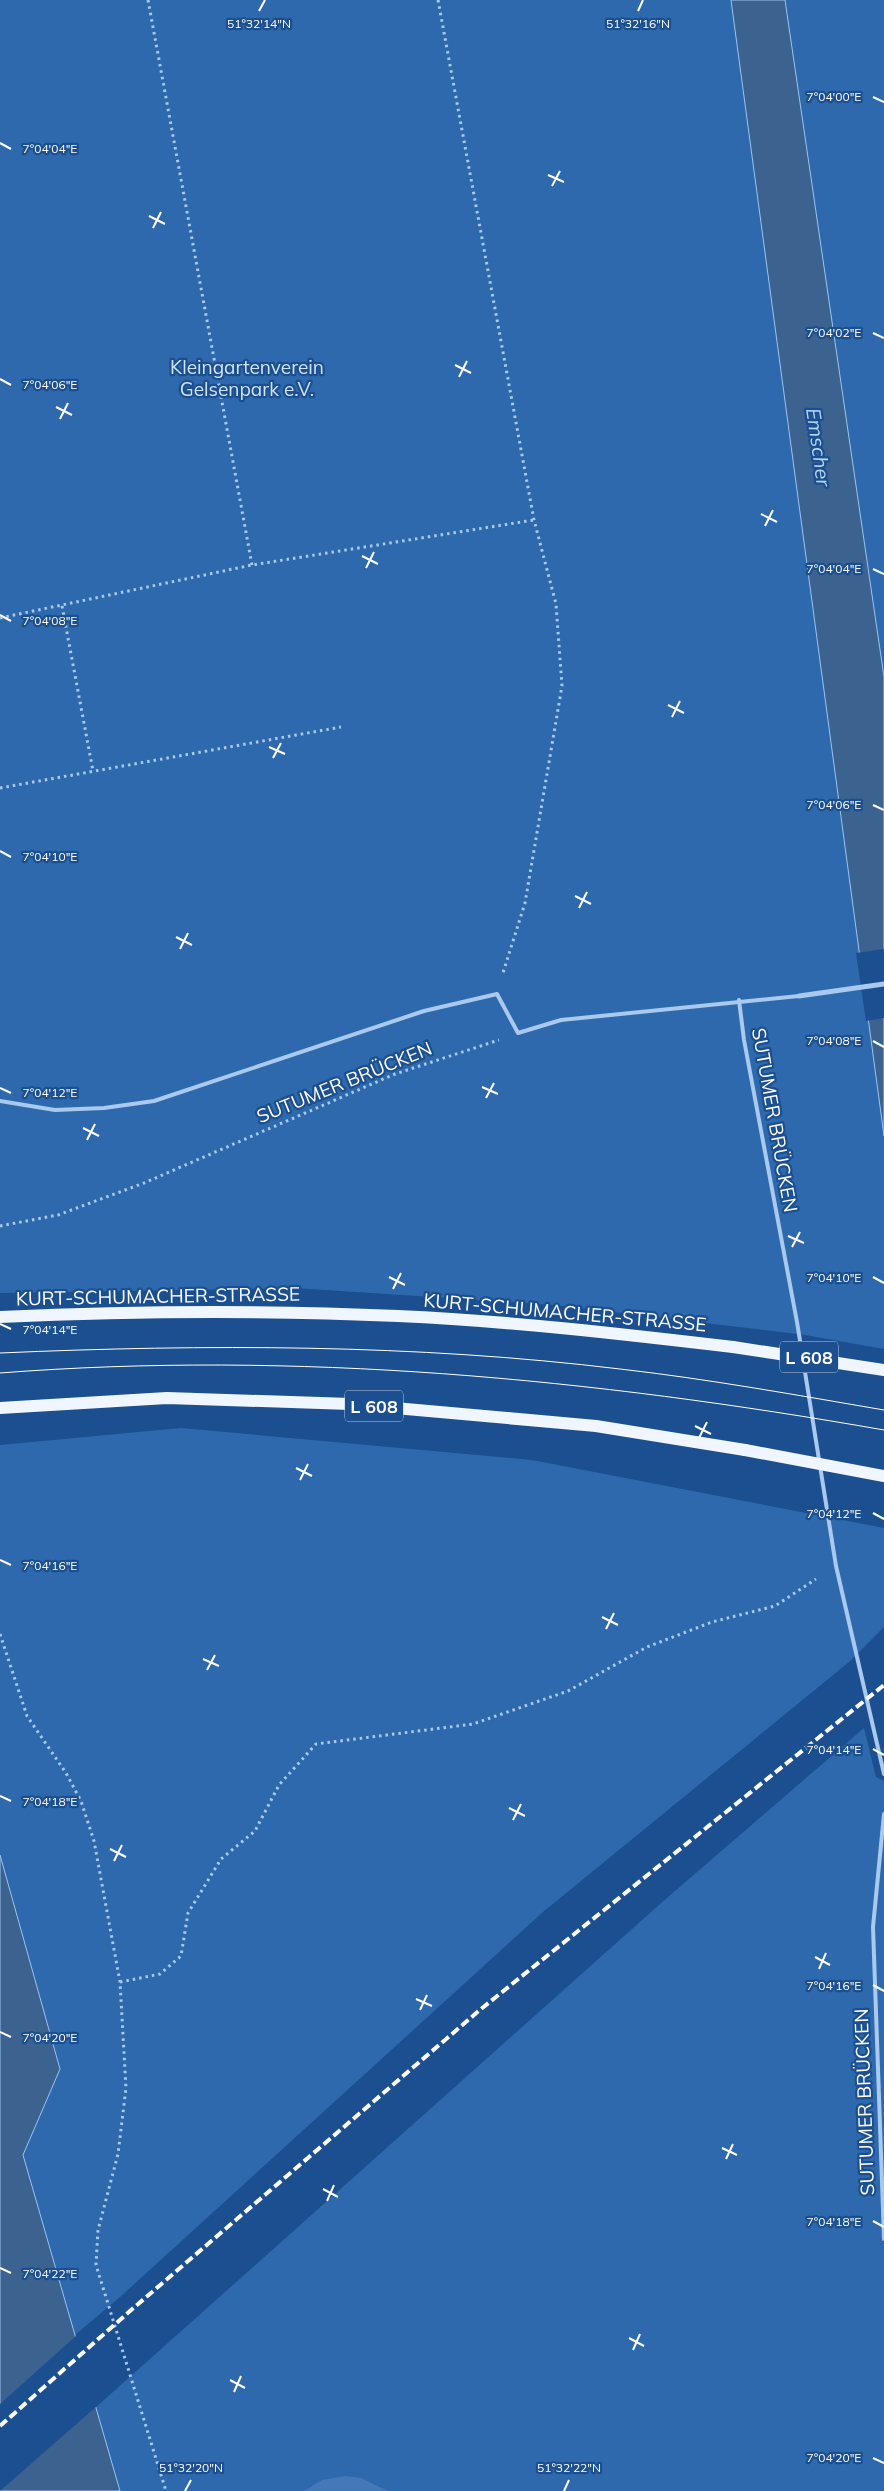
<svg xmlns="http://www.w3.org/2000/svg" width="884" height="2491" font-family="Mulish,sans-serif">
  <rect width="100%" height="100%" fill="#1b4f8f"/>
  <g fill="#2e69ad">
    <path d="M0 0H884V1349L805 1335 555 1305 294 1288 0 1293Z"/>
    <path d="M181 1428 532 1460 884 1528V1627L849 1662 543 1912 120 2297 75 2335 23 2155 60 2069 0 1855V1445Z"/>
    <path d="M864 1728 876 1777 884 1781V2491H120L95 2408 660 1904Z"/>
  </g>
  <g fill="#3c6290" stroke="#9cc4f0">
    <path d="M731 0H785L884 677V1136Z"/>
    <path d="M0 1855 60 2069 23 2155 120 2491H0Z"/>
  </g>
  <g fill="#1b4f8f">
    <path d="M884 949V1018L866 1021 856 953Z"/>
    <path d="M77 2335 97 2406 0 2491V2404Z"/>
  </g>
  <path fill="#4478b7" d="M345 2476 361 2478 388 2491H304L322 2480Z"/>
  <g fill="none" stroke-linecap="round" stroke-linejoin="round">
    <g stroke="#a9c9ee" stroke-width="3" stroke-dasharray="2.5 4" stroke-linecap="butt">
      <path d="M148 0 252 565"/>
      <path d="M438 0 534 520 556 604 562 686 525 903 502 976"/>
      <path d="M62 606 93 771"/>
      <path d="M0 618 252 565 534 520"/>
      <path d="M0 788 341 727"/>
      <path d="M0 1226 58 1215 144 1183 395 1074 499 1040"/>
      <path d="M0 1634 27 1716 66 1773 81 1801 94 1841 120 1982 126 2088 118 2154 98 2230 96 2265 166 2491"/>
      <path d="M120 1982 160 1974 181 1956 188 1913 221 1859 255 1831 279 1785 316 1744 473 1724 568 1691 647 1647 712 1622 775 1606 816 1579"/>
    </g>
    <g stroke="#a9c9ee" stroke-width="4">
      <path d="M739 1000 744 1040 797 1322 836 1566 884 1774"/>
      <path d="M0 1101 55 1110 104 1108 154 1101 424 1011 497 994 518 1033 561 1020 799 996"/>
      <path d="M884 1814 873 1927 884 2239"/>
    </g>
    <path stroke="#a9c9ee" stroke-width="5" d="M799 996 884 984"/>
    <g stroke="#f0f6ff" stroke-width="12">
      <path d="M0 1317C133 1311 265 1310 398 1316 510 1321 622 1334 733 1347"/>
      <path d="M0 1408 167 1398 350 1404 596 1426 745 1450"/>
    </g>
    <g stroke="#fff" stroke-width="1">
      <path d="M0 1353C206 1344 414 1344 620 1369 708 1379 796 1395 884 1410"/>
      <path d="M0 1373C295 1350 593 1379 884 1430"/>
    </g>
    <path stroke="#fff" stroke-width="4" stroke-dasharray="9 4" stroke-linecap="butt" d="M0 2426 130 2311 481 2009 884 1685"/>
    <g stroke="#f0f6ff" stroke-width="12">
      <path d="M733 1347 884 1370"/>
      <path d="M745 1450 884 1476"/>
    </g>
  </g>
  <path fill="none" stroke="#fff" stroke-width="2" d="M259 11 265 0M638 11 643 0M873 97 884 102M0 143 11 149M548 175 564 182M552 186 560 171M149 216 165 224M153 228 161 212M873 333 884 338M455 365 471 373M459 377 467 361M0 379 11 385M56 407 72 415M60 419 68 403M761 514 777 522M765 526 773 510M362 556 378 564M366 568 374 552M873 569 884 574M0 615 11 621M668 705 684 713M672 717 680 701M269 747 285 754M273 758 281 743M873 805 884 810M0 851 11 857M575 896 591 904M579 908 587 892M176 937 192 945M180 949 188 933M873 1041 884 1047M482 1087 498 1094M0 1088 11 1093M486 1098 494 1083M83 1128 99 1136M87 1140 95 1124M788 1236 804 1243M792 1247 800 1232M389 1277 405 1285M873 1277 884 1283M393 1289 401 1273M0 1324 11 1329M695 1426 711 1434M699 1438 707 1422M296 1468 312 1476M300 1480 308 1464M873 1513 884 1519M0 1560 11 1565M602 1617 618 1625M606 1629 614 1613M203 1659 219 1666M207 1670 215 1655M873 1749 884 1755M0 1796 11 1801M509 1808 525 1816M513 1820 521 1804M110 1849 126 1857M114 1861 122 1845M815 1957 830 1965M819 1969 826 1953M873 1985 884 1991M416 1999 432 2006M420 2010 427 1995M0 2032 11 2037M722 2148 737 2155M726 2159 733 2144M323 2189 338 2197M327 2201 334 2185M873 2221 884 2227M0 2268 11 2273M629 2338 644 2346M633 2350 640 2334M230 2380 245 2388M234 2392 241 2376M873 2458 884 2463M185 2491 191 2480M564 2491 569 2480"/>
  <g text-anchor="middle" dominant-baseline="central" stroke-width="4.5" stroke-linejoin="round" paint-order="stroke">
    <g fill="#1b4f8f" stroke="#bbcadd" stroke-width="1">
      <rect x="780" y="1341.5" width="58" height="31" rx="4"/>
      <rect x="345" y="1390.5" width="58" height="31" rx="4"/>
    </g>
    <g font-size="18" font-weight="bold" fill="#fff">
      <text x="809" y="1357">L 608</text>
      <text x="374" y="1406">L 608</text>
    </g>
    <g font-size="19" fill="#cfe3fa" stroke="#1b4f8f">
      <text x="247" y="367">Kleingartenverein<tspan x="247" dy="22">Gelsenpark e.V.</tspan></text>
    </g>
    <g font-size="19" fill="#fff" stroke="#1b4f8f">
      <text transform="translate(344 1082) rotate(-22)">SUTUMER BRÜCKEN</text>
      <text transform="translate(775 1120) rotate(80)">SUTUMER BRÜCKEN</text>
      <text transform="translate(158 1296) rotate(-1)">KURT-SCHUMACHER-STRASSE</text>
      <text transform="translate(565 1312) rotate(5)">KURT-SCHUMACHER-STRASSE</text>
      <text transform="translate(864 2102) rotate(-92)">SUTUMER BRÜCKEN</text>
    </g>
    <g font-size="20" font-style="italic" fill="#b5d3f5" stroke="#1b4f8f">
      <text transform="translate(819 447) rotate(82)">Emscher</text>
    </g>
  </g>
  <g font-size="12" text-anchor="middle" fill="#fff" stroke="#1b4f8f" stroke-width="4.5" stroke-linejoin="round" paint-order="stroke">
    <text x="259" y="28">51°32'14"N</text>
    <text x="638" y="28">51°32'16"N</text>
    <text x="834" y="101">7°04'00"E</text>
    <text x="50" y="153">7°04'04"E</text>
    <text x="834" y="337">7°04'02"E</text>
    <text x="50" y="389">7°04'06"E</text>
    <text x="834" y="573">7°04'04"E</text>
    <text x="50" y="625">7°04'08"E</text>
    <text x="834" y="809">7°04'06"E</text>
    <text x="50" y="861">7°04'10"E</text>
    <text x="834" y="1045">7°04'08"E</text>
    <text x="50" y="1097">7°04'12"E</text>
    <text x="834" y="1282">7°04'10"E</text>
    <text x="50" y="1334">7°04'14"E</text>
    <text x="834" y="1518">7°04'12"E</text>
    <text x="50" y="1570">7°04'16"E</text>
    <text x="834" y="1754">7°04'14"E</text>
    <text x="50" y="1806">7°04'18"E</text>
    <text x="834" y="1990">7°04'16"E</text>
    <text x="50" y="2042">7°04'20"E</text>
    <text x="834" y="2226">7°04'18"E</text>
    <text x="50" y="2278">7°04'22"E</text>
    <text x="834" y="2462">7°04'20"E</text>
    <text x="191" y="2472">51°32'20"N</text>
    <text x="569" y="2472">51°32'22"N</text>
  </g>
</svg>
